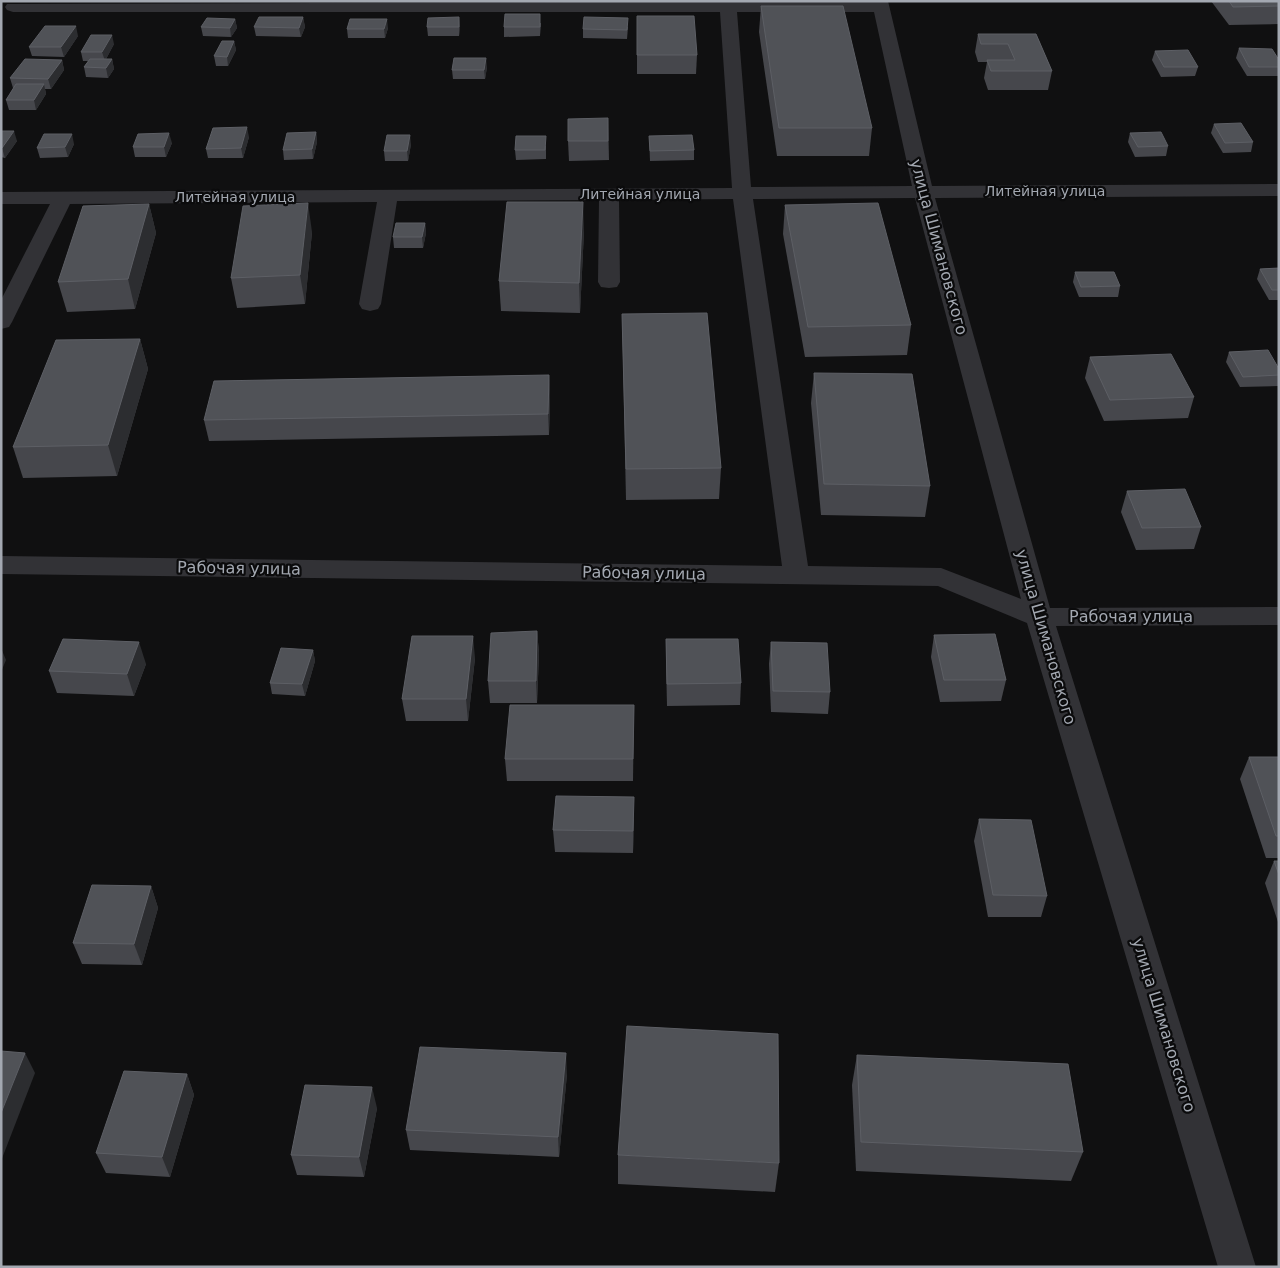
<svg xmlns="http://www.w3.org/2000/svg" width="1280" height="1268" font-family="'DejaVu Sans',sans-serif">
  <rect width="100%" height="100%" fill="#101011"/>
  <g fill="none" stroke-linecap="round" stroke-linejoin="round">
    <path fill="#323236" fill-rule="evenodd" d="M872 1H888L932 186 1279 184V196L935 198 1050 608 1279 607V625L1056 626 1256 1267H1218L1027 623 938 586 1 574V556L782 566 733 199 619 200 620 282 617 287 609 288 601 287 598 282 599 200 397 201 381 304 378 309 370 311 362 309 359 304 377 202 70 204 12 322 9 327 1 329V300L50 204H1V192L732 188 720 12H13L7 10 5 7 7 4ZM737 12H874L912 186 751 187ZM915 198 1021 599 941 568 808 566 753 199Z"/>
  </g>
  <g fill="#46474c">
    <path d="M1211 1H1279V24L1229 25Z"/>
    <path d="M761 6 872 128 869 156H777L759 32Z"/>
    <path d="M637 16 697 55 696 74H637Z"/>
    <path d="M303 17 305 27 301 37 256 36 254 27Z"/>
    <path d="M235 19 237 28 231 37 203 36 201 27Z"/>
    <path d="M541 23 540 36 504 37V27Z"/>
    <path d="M460 26 459 36H428L427 27Z"/>
    <path d="M628 27 627 39 583 38V29Z"/>
    <path d="M388 28 385 38H348L347 29Z"/>
    <path d="M978 34H1036L1052 71 1048 90H988L984 78 987 62H978L975 52Z"/>
    <path d="M78 36 64 57 32 56 29 47Z"/>
    <path d="M234 41 236 50 228 66H216L214 56Z"/>
    <path d="M114 44 106 59H112L114 69 108 78 86 77 84 67 88 61H83L81 52Z"/>
    <path d="M1239 48 1279 60V76H1247L1236 58Z"/>
    <path d="M1155 51 1198 67 1195 76 1161 77 1152 60Z"/>
    <path d="M62 60 64 70 51 89H45L46 94 36 110H9L6 100 14 88H13L10 78Z"/>
    <path d="M487 67 485 79H453L452 70Z"/>
    <path d="M608 118 609 160 569 161 568 141Z"/>
    <path d="M1214 124 1253 142 1251 152 1223 153 1211 133Z"/>
    <path d="M1 131 17 141 5 158 1 157Z"/>
    <path d="M316 132 317 142 313 159 284 160 283 150Z"/>
    <path d="M1130 133 1168 146 1166 156 1135 157 1128 142Z"/>
    <path d="M649 136 694 150V160L650 161Z"/>
    <path d="M249 137 243 158H208L206 149Z"/>
    <path d="M172 143 166 157H135L133 147Z"/>
    <path d="M74 144 68 157 40 158 37 148Z"/>
    <path d="M411 144 408 161H385L384 151Z"/>
    <path d="M546 146V159L516 160 515 150Z"/>
    <path d="M149 204 156 233 135 309 67 312 58 282Z"/>
    <path d="M785 205 911 325 907 355 805 357 783 234Z"/>
    <path d="M425 223 426 233 423 248H394L393 237Z"/>
    <path d="M584 231 580 313 501 311 499 281Z"/>
    <path d="M312 232 305 304 237 308 231 278Z"/>
    <path d="M1279 268V300H1269L1257 279 1260 269Z"/>
    <path d="M1075 272 1120 286 1118 297H1079L1073 282Z"/>
    <path d="M622 314 721 468 719 499 626 500Z"/>
    <path d="M140 339 148 369 117 476 23 478 13 447Z"/>
    <path d="M1229 352 1279 369V386L1240 387 1226 362Z"/>
    <path d="M1090 357 1194 397 1188 418 1104 421 1085 378Z"/>
    <path d="M814 373 930 486 925 517 821 515 811 403Z"/>
    <path d="M549 375 550 396 549 435 209 441 204 420Z"/>
    <path d="M1127 491 1201 527 1194 549 1136 550 1121 512Z"/>
    <path d="M537 631 539 653 537 703H490L488 681Z"/>
    <path d="M934 635 1006 680 1001 701 940 702 931 657Z"/>
    <path d="M666 639 741 683 740 705 667 706 666 661Z"/>
    <path d="M771 642 830 692 828 714 771 712 769 664Z"/>
    <path d="M313 650 315 661 305 696 272 694 270 683Z"/>
    <path d="M475 658 468 721H406L402 699Z"/>
    <path d="M146 664 134 696 57 693 49 671Z"/>
    <path d="M634 705 633 781H507L505 759Z"/>
    <path d="M1249 757H1279V858H1266L1240 779Z"/>
    <path d="M634 819 633 853 555 852 553 830Z"/>
    <path d="M979 819 1047 896 1041 917H988L974 841Z"/>
    <path d="M1274 861H1279V925L1265 883Z"/>
    <path d="M151 886 158 908 142 965 82 964 73 943Z"/>
    <path d="M857 1055 1083 1152 1071 1181 856 1171 852 1085Z"/>
    <path d="M187 1074 194 1095 170 1177 106 1173 96 1153Z"/>
    <path d="M567 1074 559 1157 410 1150 406 1130Z"/>
    <path d="M377 1108 364 1177 297 1175 291 1155Z"/>
    <path d="M618 1155 779 1163 775 1192 618 1184Z"/>
  </g>
  <g fill="#2c2d30">
    <path d="M303 17 305 27 301 37 299 28Z"/>
    <path d="M459 17 460 26 459 36Z"/>
    <path d="M235 19 237 28 231 37 230 28Z"/>
    <path d="M387 19 388 28 385 38 384 29Z"/>
    <path d="M76 26 78 36 64 57 61 47Z"/>
    <path d="M112 35 114 44 105 61 102 52Z"/>
    <path d="M234 41 236 50 228 66 227 57Z"/>
    <path d="M486 58 487 67 485 79 484 70Z"/>
    <path d="M112 59 114 69 108 78 106 68Z"/>
    <path d="M62 60 64 70 51 89 48 79Z"/>
    <path d="M44 84 46 94 36 110 34 100Z"/>
    <path d="M247 127 249 137 243 158 241 148Z"/>
    <path d="M14 131 17 141 5 158 2 148Z"/>
    <path d="M316 132 317 142 313 159 312 149Z"/>
    <path d="M169 133 172 143 166 157 164 147Z"/>
    <path d="M72 134 74 144 68 157 65 147Z"/>
    <path d="M410 135 411 144 408 161 407 151Z"/>
    <path d="M583 202 584 231 580 313 579 283Z"/>
    <path d="M308 203 312 232 305 304 300 275Z"/>
    <path d="M149 204 156 233 135 309 128 279Z"/>
    <path d="M425 223 426 233 423 248 422 237Z"/>
    <path d="M140 339 148 369 117 476 108 445Z"/>
    <path d="M549 375 550 396 549 435 548 414Z"/>
    <path d="M537 631 539 653 537 703 536 681Z"/>
    <path d="M473 636 475 658 468 721 466 699Z"/>
    <path d="M139 642 146 664 134 696 127 674Z"/>
    <path d="M1 648 6 660 1 672Z"/>
    <path d="M313 650 315 661 305 696 302 684Z"/>
    <path d="M634 797V819L633 853V831Z"/>
    <path d="M151 886 158 908 142 965 134 944Z"/>
    <path d="M25 1053 35 1073 1 1161V1113Z"/>
    <path d="M566 1053 567 1074 559 1157 558 1137Z"/>
    <path d="M187 1074 194 1095 170 1177 162 1157Z"/>
    <path d="M372 1087 377 1108 364 1177 359 1157Z"/>
  </g>
  <g fill="#505257" stroke="#5d5f65">
    <path d="M1229 1H1279V6L1233 7Z"/>
    <path d="M761 6H843L872 128H779Z"/>
    <path d="M505 14H540V27H504Z"/>
    <path d="M637 16H694L697 55H637Z"/>
    <path d="M259 17H303L299 28 254 27Z"/>
    <path d="M459 17V27H427L428 18Z"/>
    <path d="M584 17 628 18 627 30 583 29Z"/>
    <path d="M207 18 235 19 230 28 201 27Z"/>
    <path d="M350 19H387L384 29H347Z"/>
    <path d="M45 26H76L61 47H29Z"/>
    <path d="M978 34H1036L1052 71H991L987 60H1015L1008 44H981Z"/>
    <path d="M91 35H112L102 52H81Z"/>
    <path d="M222 41H234L227 57 214 56Z"/>
    <path d="M1239 48 1272 49 1279 60V67H1249Z"/>
    <path d="M1188 50 1198 67H1164L1155 51Z"/>
    <path d="M454 58H486L484 70H452Z"/>
    <path d="M25 59 62 60 48 79 10 78Z"/>
    <path d="M90 59H112L106 68 84 67Z"/>
    <path d="M16 84H44L34 100H6Z"/>
    <path d="M608 118V141H568V119Z"/>
    <path d="M1241 123 1253 142 1225 143 1214 124Z"/>
    <path d="M247 127 241 148 206 149 213 128Z"/>
    <path d="M1 131H14L2 148H1Z"/>
    <path d="M316 132 312 149 283 150 287 133Z"/>
    <path d="M1161 132 1168 146 1138 147 1130 133Z"/>
    <path d="M169 133 164 147H133L138 134Z"/>
    <path d="M44 134H72L65 147 37 148Z"/>
    <path d="M387 135H410L407 151H384Z"/>
    <path d="M692 135 694 150 650 151 649 136Z"/>
    <path d="M516 136H546L545 150H515Z"/>
    <path d="M507 202H583L579 283 499 281Z"/>
    <path d="M308 203 300 275 231 278 243 206Z"/>
    <path d="M878 203 911 325 808 327 785 205Z"/>
    <path d="M149 204 128 279 58 282 83 206Z"/>
    <path d="M396 223H425L422 237H393Z"/>
    <path d="M1279 268V290H1272L1260 269Z"/>
    <path d="M1075 272H1114L1120 286 1081 287Z"/>
    <path d="M707 313 721 468 626 469 622 314Z"/>
    <path d="M140 339 108 445 13 447 56 340Z"/>
    <path d="M1268 350 1279 369V375L1243 377 1229 352Z"/>
    <path d="M1171 354 1194 397 1110 400 1090 357Z"/>
    <path d="M814 373 912 374 930 486 824 484Z"/>
    <path d="M549 375 548 414 204 420 214 381Z"/>
    <path d="M1185 489 1201 527 1142 528 1127 491Z"/>
    <path d="M537 631 536 681H488L491 633Z"/>
    <path d="M995 634 1006 680H944L934 635Z"/>
    <path d="M412 636H473L466 699H402Z"/>
    <path d="M63 639 139 642 127 674 49 671Z"/>
    <path d="M666 639H738L741 683 667 684Z"/>
    <path d="M771 642 827 643 830 692 773 691Z"/>
    <path d="M281 648 313 650 302 684 270 683Z"/>
    <path d="M510 705H634L633 759H505Z"/>
    <path d="M1249 757H1279V836H1276Z"/>
    <path d="M556 796 634 797 633 831 553 830Z"/>
    <path d="M979 819 1031 820 1047 896 993 895Z"/>
    <path d="M1274 861H1279V875Z"/>
    <path d="M92 885 151 886 134 944 73 943Z"/>
    <path d="M627 1026 778 1034 779 1163 618 1155Z"/>
    <path d="M420 1047 566 1053 558 1137 406 1130Z"/>
    <path d="M1 1051 25 1053 1 1113Z"/>
    <path d="M857 1055 1068 1064 1083 1152 861 1142Z"/>
    <path d="M124 1071 187 1074 162 1157 96 1153Z"/>
    <path d="M305 1085 372 1087 359 1157 291 1155Z"/>
  </g>
  <g text-anchor="middle" dominant-baseline="central" stroke-width="4.5" stroke-linejoin="round" paint-order="stroke">
    <g font-size="14" fill="#a3a8b1" stroke="#0b0b0c">
      <text x="1045" y="191">Литейная улица</text>
      <text x="640" y="194">Литейная улица</text>
      <text x="235" y="197">Литейная улица</text>
    </g>
    <g font-size="16" fill="#a3a8b1" stroke="#0b0b0c">
      <text transform="translate(939 247) rotate(75)">улица Шимановского</text>
      <text transform="translate(239 568) rotate(1)">Рабочая улица</text>
      <text transform="translate(644 573) rotate(1)">Рабочая улица</text>
      <text x="1131" y="616">Рабочая улица</text>
      <text transform="translate(1046 637) rotate(74)">улица Шимановского</text>
      <text transform="translate(1164 1025) rotate(73)">улица Шимановского</text>
    </g>
  </g>
  <rect width="1280" height="1268" fill="none" stroke="#a3a8b1" stroke-width="5"/>
</svg>
